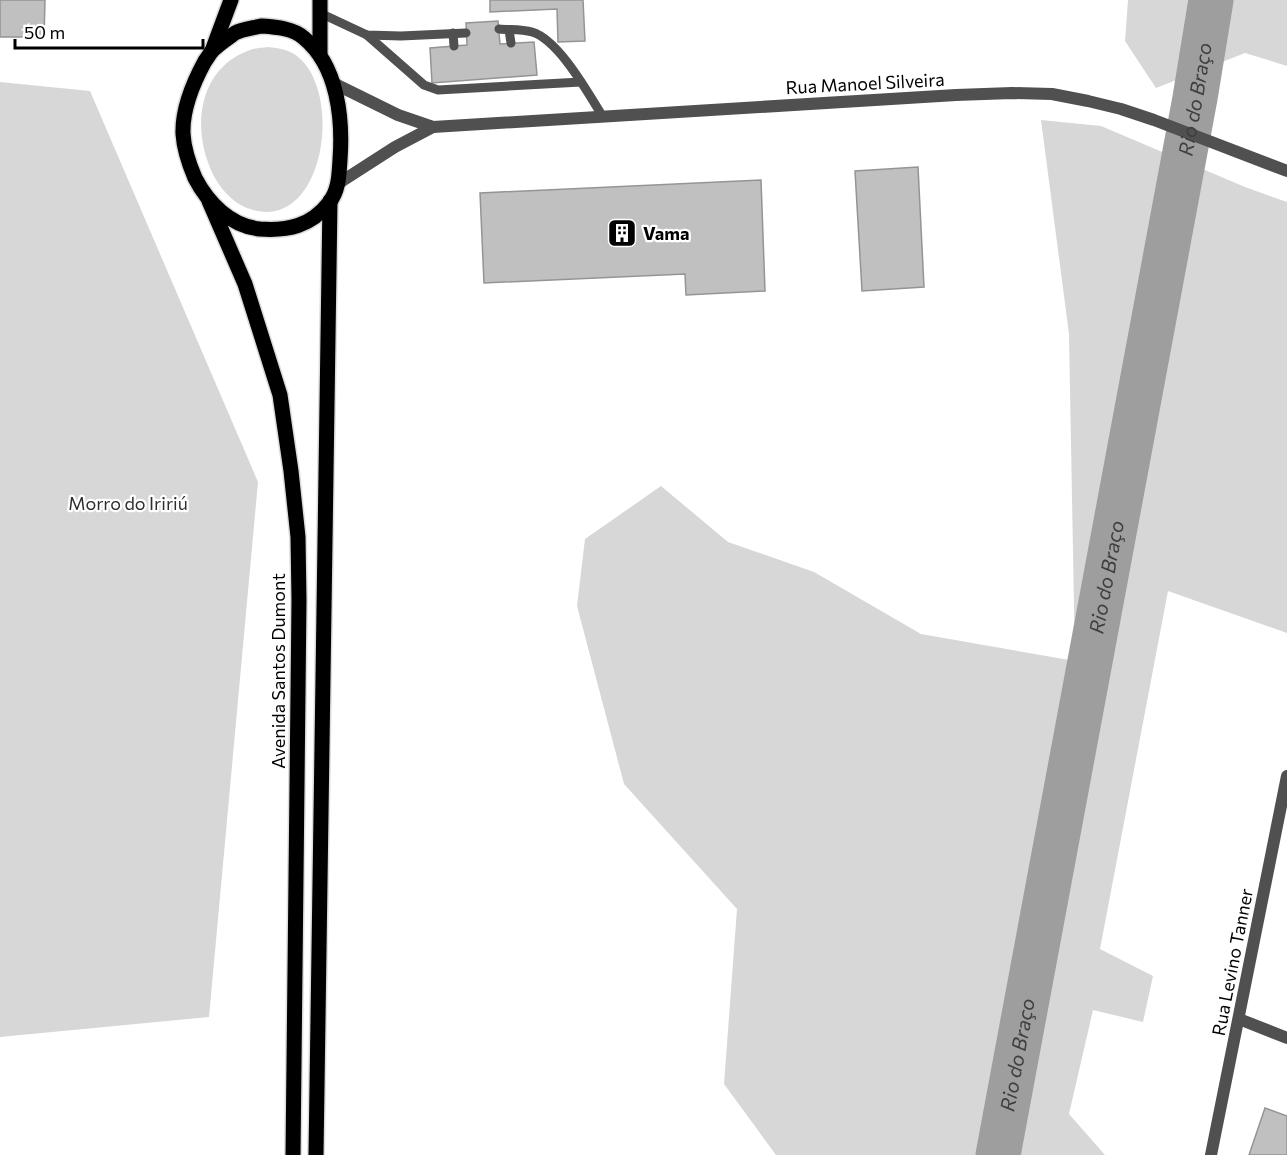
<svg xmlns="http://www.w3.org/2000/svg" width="1287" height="1155" font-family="Commissioner,sans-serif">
  <rect width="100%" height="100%" fill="#fff"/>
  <g fill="#d7d7d7">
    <path d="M1128 0H1287V66L1245 53 1156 88 1125 41Z"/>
    <path d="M268 47C276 48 286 49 294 54 346 87 325 238 247 208 229 201 215 182 209 165 192 122 201 67 250 50 255 48 262 48 268 47Z"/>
    <path d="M0 82 90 91 258 482 209 1017 0 1037Z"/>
    <path d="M1041 120 1101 126 1245 187 1287 202V633L1168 591 1100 949 1153 976 1143 1022 1093 1010 1069 1114 1105 1155H776L724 1084 737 909 624 784 577 606 585 539 661 486 728 542 814 572 921 634 1075 661 1069 334Z"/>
  </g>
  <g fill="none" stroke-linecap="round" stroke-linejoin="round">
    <path stroke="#9e9e9e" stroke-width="45" id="s1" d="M998 1155 1195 98 1211 0"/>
  </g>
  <g fill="#c0c0c0" stroke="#949494" stroke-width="1.5">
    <path d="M0 0H45L44 37H0Z"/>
    <path d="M490 0H583L585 41 558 42 557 9 490 12Z"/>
    <path d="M498 21 500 44 534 42 537 75 432 83 430 48 467 45 466 23Z"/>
    <path d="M918 167 924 287 862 291 855 171Z"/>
    <path d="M761 180 765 291 686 295 685 274 484 283 480 193Z"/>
    <path d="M1265 1108 1287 1116V1155H1249Z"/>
  </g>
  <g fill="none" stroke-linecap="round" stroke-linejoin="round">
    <g stroke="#dbdbdb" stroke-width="18">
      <g id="primary">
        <path d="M261 26C275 27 293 28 304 38 338 66 343 119 340 160 339 175 339 190 329 203 311 226 288 231 260 229 230 226 208 203 195 178 189 164 184 149 183 134 182 108 193 83 205 61 208 57 210 53 213 50 219 44 228 38 235 33 242 29 253 28 261 26Z"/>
        <path d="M212 51 231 0"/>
        <path d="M320 55V0"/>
        <path d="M209 201 245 284 280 395 291 471 298 537 299 600 293 1155"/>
        <path d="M316 1155 330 201"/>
      </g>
    </g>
    <g stroke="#505050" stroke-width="9">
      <path d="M320 13 367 35 401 36 466 33"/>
      <path d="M499 29C509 30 522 29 532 32 559 40 588 93 603 117"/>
      <path d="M509 30 511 43"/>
      <path d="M453 33 454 46"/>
      <path d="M367 35 424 85 438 90 581 82"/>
    </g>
    <g stroke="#505050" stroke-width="12">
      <path d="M1239 1019 1287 1038"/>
      <path d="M1211 1155 1287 776"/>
    </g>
    <g stroke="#505050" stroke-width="12">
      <path d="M333 83 398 115 433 127 956 95 1012 93 1052 94 1088 101 1121 109 1154 120 1287 171"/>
      <path d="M339 183 395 147 433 127"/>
    </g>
    <use href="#primary" stroke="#000" stroke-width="15"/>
  </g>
  <defs>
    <g id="building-square" transform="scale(1.5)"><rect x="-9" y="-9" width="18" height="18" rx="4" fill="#000" stroke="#fff"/><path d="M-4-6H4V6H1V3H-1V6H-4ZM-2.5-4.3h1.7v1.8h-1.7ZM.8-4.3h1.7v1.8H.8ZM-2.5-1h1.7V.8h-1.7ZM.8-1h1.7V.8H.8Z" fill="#fff"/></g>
  </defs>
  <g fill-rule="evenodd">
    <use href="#building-square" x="622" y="233"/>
  </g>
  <g text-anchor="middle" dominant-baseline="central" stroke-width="4.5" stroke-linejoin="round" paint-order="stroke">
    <g font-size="18" fill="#000" stroke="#fff">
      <text transform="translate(865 83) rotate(-3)">Rua Manoel Silveira</text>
      <text transform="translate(278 671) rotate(-90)">Avenida Santos Dumont</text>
      <text transform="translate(1232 962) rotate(-79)">Rua Levino Tanner</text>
    </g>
    <g font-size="18" font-weight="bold" fill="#000" stroke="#fff" text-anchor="start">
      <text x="643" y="233">Vama</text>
    </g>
    <g font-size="18" fill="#2e2e2e" stroke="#fff">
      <text x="128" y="503">Morro do Iririú</text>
    </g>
    <g font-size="20" font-style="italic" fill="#3f3f3f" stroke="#fff">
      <text stroke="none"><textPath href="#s1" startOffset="1074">Rio do Braço</textPath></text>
      <text stroke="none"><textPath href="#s1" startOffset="588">Rio do Braço</textPath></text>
      <text stroke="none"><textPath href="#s1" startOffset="102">Rio do Braço</textPath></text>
    </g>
  </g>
  <path d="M15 39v9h188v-9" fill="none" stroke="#000000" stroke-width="3"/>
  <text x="24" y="39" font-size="18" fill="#000000" stroke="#ffffff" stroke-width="4.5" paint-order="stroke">50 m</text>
</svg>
